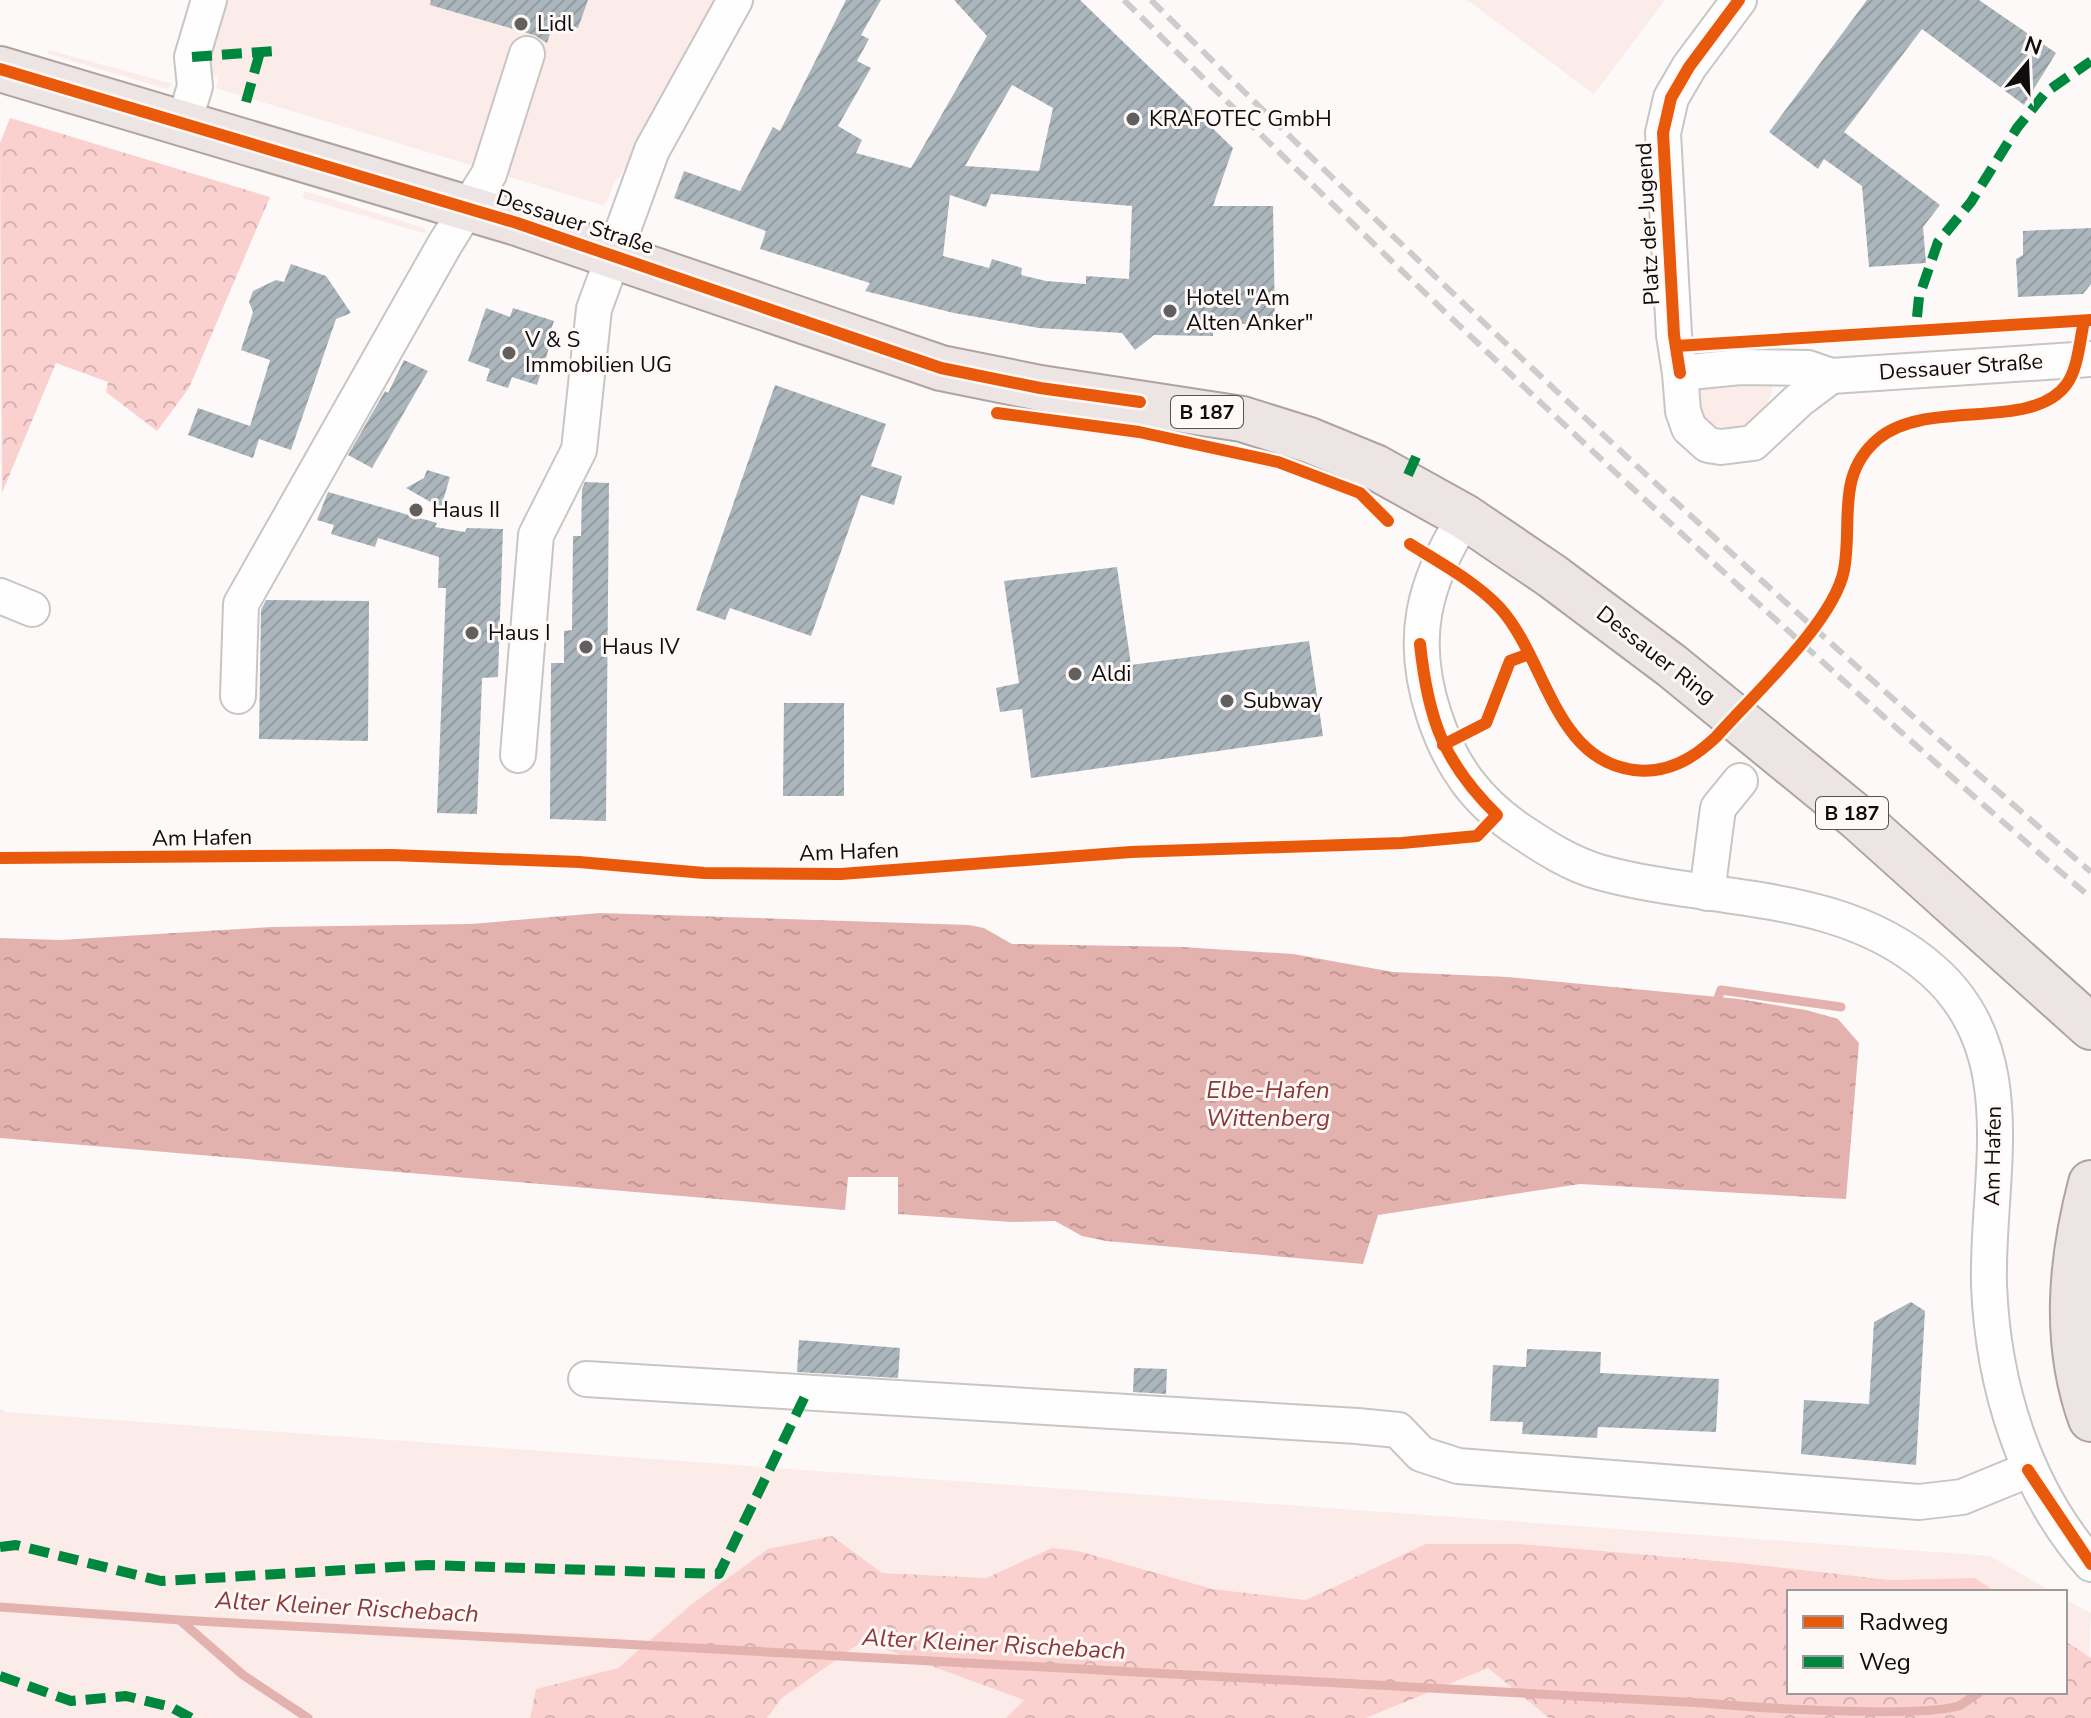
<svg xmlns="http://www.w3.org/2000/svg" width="2091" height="1718" font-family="'Nunito Sans',sans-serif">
  <defs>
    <pattern id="forest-crowns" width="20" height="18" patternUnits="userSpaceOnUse" patternTransform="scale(2)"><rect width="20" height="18" fill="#fad1ce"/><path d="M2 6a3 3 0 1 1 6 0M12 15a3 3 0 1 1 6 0" fill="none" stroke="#d5b2b0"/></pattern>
    <pattern id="water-ripples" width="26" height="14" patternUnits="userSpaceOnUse" patternTransform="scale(2)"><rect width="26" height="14" fill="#e3b2af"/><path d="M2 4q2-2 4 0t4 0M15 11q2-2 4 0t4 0" fill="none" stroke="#c29895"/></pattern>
    <pattern id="building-hatch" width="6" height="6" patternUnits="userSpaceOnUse" patternTransform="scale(2)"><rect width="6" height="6" fill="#abb6bc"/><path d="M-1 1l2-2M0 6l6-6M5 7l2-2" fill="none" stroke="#929ba0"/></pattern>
  </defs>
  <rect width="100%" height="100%" fill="#fdf9f8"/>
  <g fill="#fbebe9">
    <path d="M225 0H718L619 178 615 180 607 202 602 205 216 88 219 77 203 73Z"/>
    <path d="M1467 0H1665L1594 94Z"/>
    <path d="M49 50 173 84 167 89 48 54Z"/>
    <path d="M305 191 424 228 427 234 302 198Z"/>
    <path d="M1762 378 1773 387C1768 412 1746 434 1718 426 1711 424 1703 416 1697 411L1695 394 1706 382Z"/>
    <path d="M0 1408 5 1412 1990 1556 2053 1592H1996L1975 1578 1890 1580 1741 1563 1520 1544H1426L1306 1600 1213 1589 1078 1551 1052 1548 986 1578 882 1573 831 1536 692 1604 618 1668 536 1689 530 1718H0Z"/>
    <path d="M2065 1599 2091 1613 2089 1659 2065 1641Z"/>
    <path d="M863 1641 1024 1700 1006 1718H767L782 1698Z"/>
    <path d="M1488 1668 1549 1718H1366Z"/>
  </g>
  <g fill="url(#forest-crowns)">
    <path d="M10 118 270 197 189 388 157 431 106 392 108 382 56 363 2 493 0 143Z"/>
    <path d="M832 1536 882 1573 986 1578 1052 1548 1078 1551 1213 1589 1306 1600 1426 1544H1520L1741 1563 1890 1580 1975 1578 1996 1592H1789V1692H2065V1641L2091 1658V1718H1549L1488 1668 1366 1718H1006L1024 1700 863 1641 782 1698 767 1718H530L536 1689 618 1668 692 1604 768 1549Z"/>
  </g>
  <path fill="url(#water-ripples)" d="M600 913 969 925 984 928 1012 944 1182 947 1293 954 1393 972 1507 977 1739 999 1806 1010 1838 1019 1859 1043 1846 1199 1580 1184 1378 1215 1363 1264 1106 1241 1082 1236 1055 1221 1011 1222 898 1214V1177H848L845 1210 0 1138V938L60 940 272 927 471 924Z"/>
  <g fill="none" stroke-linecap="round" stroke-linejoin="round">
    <g stroke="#e3b2af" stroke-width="9">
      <path d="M1717 1001 1721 990 1841 1007"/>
      <path d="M0 1607 180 1620 1704 1703C1757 1708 1916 1718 1959 1706 1966 1702 1973 1696 1980 1692"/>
      <path d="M181 1621 243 1675 308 1718"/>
    </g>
  </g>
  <g fill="url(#building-hatch)" fill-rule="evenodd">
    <path d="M431 0H588L578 28 554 20 547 43 534 35 430 5Z"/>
    <path d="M846 0H881L861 35 869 39 857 61 871 68 838 126 862 140 856 153 911 168 987 36 954 0H1080L1233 148 1213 206H1273L1275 324H1213V336L1154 335 1135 350 1122 333 1039 328 954 313 865 291 870 283 760 249 766 231 674 198 684 171 740 191 773 127 780 131ZM1012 85 1053 108 1039 171 965 166ZM991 194 1132 206 1129 279 1086 276V284L1046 281 1021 275 1022 268 992 259 989 268 943 256 950 195 986 207Z"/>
    <path d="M1867 0H1979L2056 53 2024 105 1922 29 1844 132 1940 205 1923 227 1926 263 1869 267 1862 186 1824 159 1818 169 1769 132Z"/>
    <path d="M2091 228V284L2083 294 2018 297 2016 259 2023 255V231Z"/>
    <path d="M291 264 326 276 351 313 336 319 291 450 259 439 253 458 188 435 198 408 250 426 270 360 241 350 253 312 249 302 253 291 276 280 284 282Z"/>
    <path d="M486 308 510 317 513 308 554 321 546 344 550 345 537 385 512 377 508 388 486 381 490 369 468 361Z"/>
    <path d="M404 360 428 371 372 468 348 455 385 391 388 393Z"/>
    <path d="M775 385 886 424 871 466 902 476 894 505 861 495 811 636 730 608 725 620 696 610Z"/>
    <path d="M427 470 450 477 441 508 406 488 424 478Z"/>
    <path d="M585 482 609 483 606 821 550 819 551 663H564V631L572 630 573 536H581L582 489Z"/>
    <path d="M328 492 437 523 435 527 465 532 467 528 503 529 498 677 482 678 477 814 437 813 446 588H438L439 557 378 538 375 547 331 534 334 525 317 520Z"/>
    <path d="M1117 567 1131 665 1309 641 1323 736 1031 778 1022 709 1000 712 996 688 1019 683 1004 581Z"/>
    <path d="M266 600 369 601 368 741 259 739 261 610Z"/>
    <path d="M784 703H844V796H783Z"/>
    <path d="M1911 1302 1925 1311 1916 1465 1801 1454 1804 1400 1869 1404 1874 1322Z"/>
    <path d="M799 1340 900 1348 898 1378 797 1372Z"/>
    <path d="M1527 1349 1601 1352 1600 1373 1719 1379 1716 1432 1598 1427 1597 1438 1522 1434 1523 1422 1490 1421 1493 1365 1526 1367Z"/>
    <path d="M1134 1368 1167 1369 1166 1394 1133 1392Z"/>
  </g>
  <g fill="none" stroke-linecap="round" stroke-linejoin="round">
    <g stroke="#c8c5c5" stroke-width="38">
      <g id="minor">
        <path d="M184 123 195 86 192 57 209 0"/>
        <path d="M1740 367 1808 368 1831 376 1799 400 1753 443 1721 447 1708 445 1689 428 1683 411 1680 373Z"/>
        <path d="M1680 373 1674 335 1663 133 1671 98 1689 67 1739 0"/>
        <path d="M1831 376 2091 359"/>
        <path d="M1465 517C1423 583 1409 639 1434 715 1451 767 1477 802 1522 832 1546 848 1571 864 1599 872 1710 903 1842 889 1933 971 2026 1053 1986 1179 1989 1285 1993 1385 2024 1488 2091 1564"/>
        <path d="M0 596 32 609"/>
        <path d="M238 696 241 604 445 244 489 174 527 54"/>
        <path d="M518 755 536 535 579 450 594 309 652 150 735 0"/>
        <path d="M1707 893 1718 808 1740 781"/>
        <path d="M586 1379 1357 1426 1398 1430 1421 1454 1458 1466 1919 1502 1962 1497 2028 1470"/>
      </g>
    </g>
    <g stroke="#b0a2a1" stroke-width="48">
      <g id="major">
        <path d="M0 69 517 223 941 368 1040 388 1242 419 1309 440 1375 467 1465 517 1552 576 1672 666 1858 818 2091 1027"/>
        <path d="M2091 1183C2071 1260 2063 1342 2091 1419"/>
      </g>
    </g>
    <use href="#minor" stroke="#fffefe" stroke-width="34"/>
    <use href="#major" stroke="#ede5e4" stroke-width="44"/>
    <g stroke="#cdcccc" stroke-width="6" stroke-dasharray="16 8" stroke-linecap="butt">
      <path d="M1124 0C1437 310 1757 611 2091 898"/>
      <path d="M1151 0C1455 301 1767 593 2091 872"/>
    </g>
    <g stroke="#00873e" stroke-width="10" stroke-dasharray="20 10" stroke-linecap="butt">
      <path d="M192 57 274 51"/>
      <path d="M246 102 260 52"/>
      <path d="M1917 317 1919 297 1938 242 1971 202 2017 128 2046 92 2091 61"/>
      <path d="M1408 475 1420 448"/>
      <path d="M0 1547 16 1545 161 1581 428 1565 719 1574 807 1392"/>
      <path d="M0 1676 71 1701 126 1696 171 1707 191 1718"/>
    </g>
    <g stroke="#fef8f7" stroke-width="17">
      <g id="cycleway">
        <path d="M0 69 517 223 941 368 1040 388 1140 402"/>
        <path d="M1676 346 2091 320"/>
        <path d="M1680 373 1674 335 1663 133 1671 98 1689 67 1739 0"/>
        <path d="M997 413 1139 432 1278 462 1360 493 1388 521"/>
        <path d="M1410 544C1440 563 1476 582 1500 608 1546 659 1554 760 1634 770 1667 774 1693 759 1716 737 1752 696 1834 622 1844 570 1853 523 1835 475 1878 439 1925 398 2031 432 2066 385 2078 370 2080 339 2084 321"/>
        <path d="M1443 745 1486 723 1510 661 1529 654"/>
        <path d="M0 858 392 855 579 862 704 873 841 874 1131 852 1402 843 1477 836 1497 815C1443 762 1428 719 1420 644"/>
        <path d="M2028 1470 2091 1564"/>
      </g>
    </g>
    <use href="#cycleway" stroke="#e8590c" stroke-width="12"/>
  </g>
  <g fill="#625f5f" stroke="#fef8f7" stroke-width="3">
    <circle cx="521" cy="24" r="8"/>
    <circle cx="1133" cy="119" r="8"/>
    <circle cx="1170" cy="311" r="8"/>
    <circle cx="509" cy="353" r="8"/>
    <circle cx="416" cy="510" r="8"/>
    <circle cx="472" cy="633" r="8"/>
    <circle cx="586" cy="647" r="8"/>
    <circle cx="1075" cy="674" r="8"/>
    <circle cx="1227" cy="701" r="8"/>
  </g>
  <g text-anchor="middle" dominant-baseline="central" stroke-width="6" stroke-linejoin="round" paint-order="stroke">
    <g fill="#fef8f7" stroke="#565352" stroke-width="2">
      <rect x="1171" y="396" width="72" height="32" rx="6"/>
      <rect x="1816" y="797" width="72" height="32" rx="6"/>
    </g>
    <g font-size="20" font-weight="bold" fill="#0e0c0c">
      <text x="1207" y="412">B 187</text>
      <text x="1852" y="813">B 187</text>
    </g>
    <g font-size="22" fill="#0e0c0c" stroke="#fef8f7" text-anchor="start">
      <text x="537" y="24">Lidl</text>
      <text x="1149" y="119">KRAFOTEC GmbH</text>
      <text x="1186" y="298">Hotel "Am<tspan x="1186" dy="25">Alten Anker"</tspan></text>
      <text x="525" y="340">V &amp; S<tspan x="525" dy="25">Immobilien UG</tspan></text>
      <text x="432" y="510">Haus II</text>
      <text x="488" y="633">Haus I</text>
      <text x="602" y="647">Haus IV</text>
      <text x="1091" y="674">Aldi</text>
      <text x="1243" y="701">Subway</text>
    </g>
    <g font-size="22" fill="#0e0c0c" stroke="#fef8f7">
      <text transform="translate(575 222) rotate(18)">Dessauer Straße</text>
      <text transform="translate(1648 224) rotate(-93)">Platz der Jugend</text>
      <text transform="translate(1961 367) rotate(-4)">Dessauer Straße</text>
      <text transform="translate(1656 655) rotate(38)">Dessauer Ring</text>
      <text transform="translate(202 838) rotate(-1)">Am Hafen</text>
      <text transform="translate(849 852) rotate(-2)">Am Hafen</text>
      <text transform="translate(1993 1156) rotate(-89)">Am Hafen</text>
    </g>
    <g font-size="24" font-style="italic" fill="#8b3838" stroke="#fef8f7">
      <text x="1268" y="1090">Elbe-Hafen<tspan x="1268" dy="28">Wittenberg</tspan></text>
      <text transform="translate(347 1607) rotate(3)">Alter Kleiner Rischebach</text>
      <text transform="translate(994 1644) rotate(3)">Alter Kleiner Rischebach</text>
    </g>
  </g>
  <rect x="1787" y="1590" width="280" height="104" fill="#fef8f7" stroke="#9e9a99" stroke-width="2"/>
  <rect x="1803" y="1616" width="40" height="12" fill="#e8590c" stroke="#9e9a99" stroke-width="2"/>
  <text x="1859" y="1630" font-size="24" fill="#0e0c0c">Radweg</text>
  <rect x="1803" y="1656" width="40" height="12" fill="#00873e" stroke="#9e9a99" stroke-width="2"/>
  <text x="1859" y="1670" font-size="24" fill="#0e0c0c">Weg</text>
  <g transform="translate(2027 64) rotate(19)" stroke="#fef8f7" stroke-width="6" paint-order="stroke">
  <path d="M0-6L14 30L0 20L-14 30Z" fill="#0e0c0c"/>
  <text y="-12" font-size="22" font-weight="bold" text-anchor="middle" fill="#0e0c0c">N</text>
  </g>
</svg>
